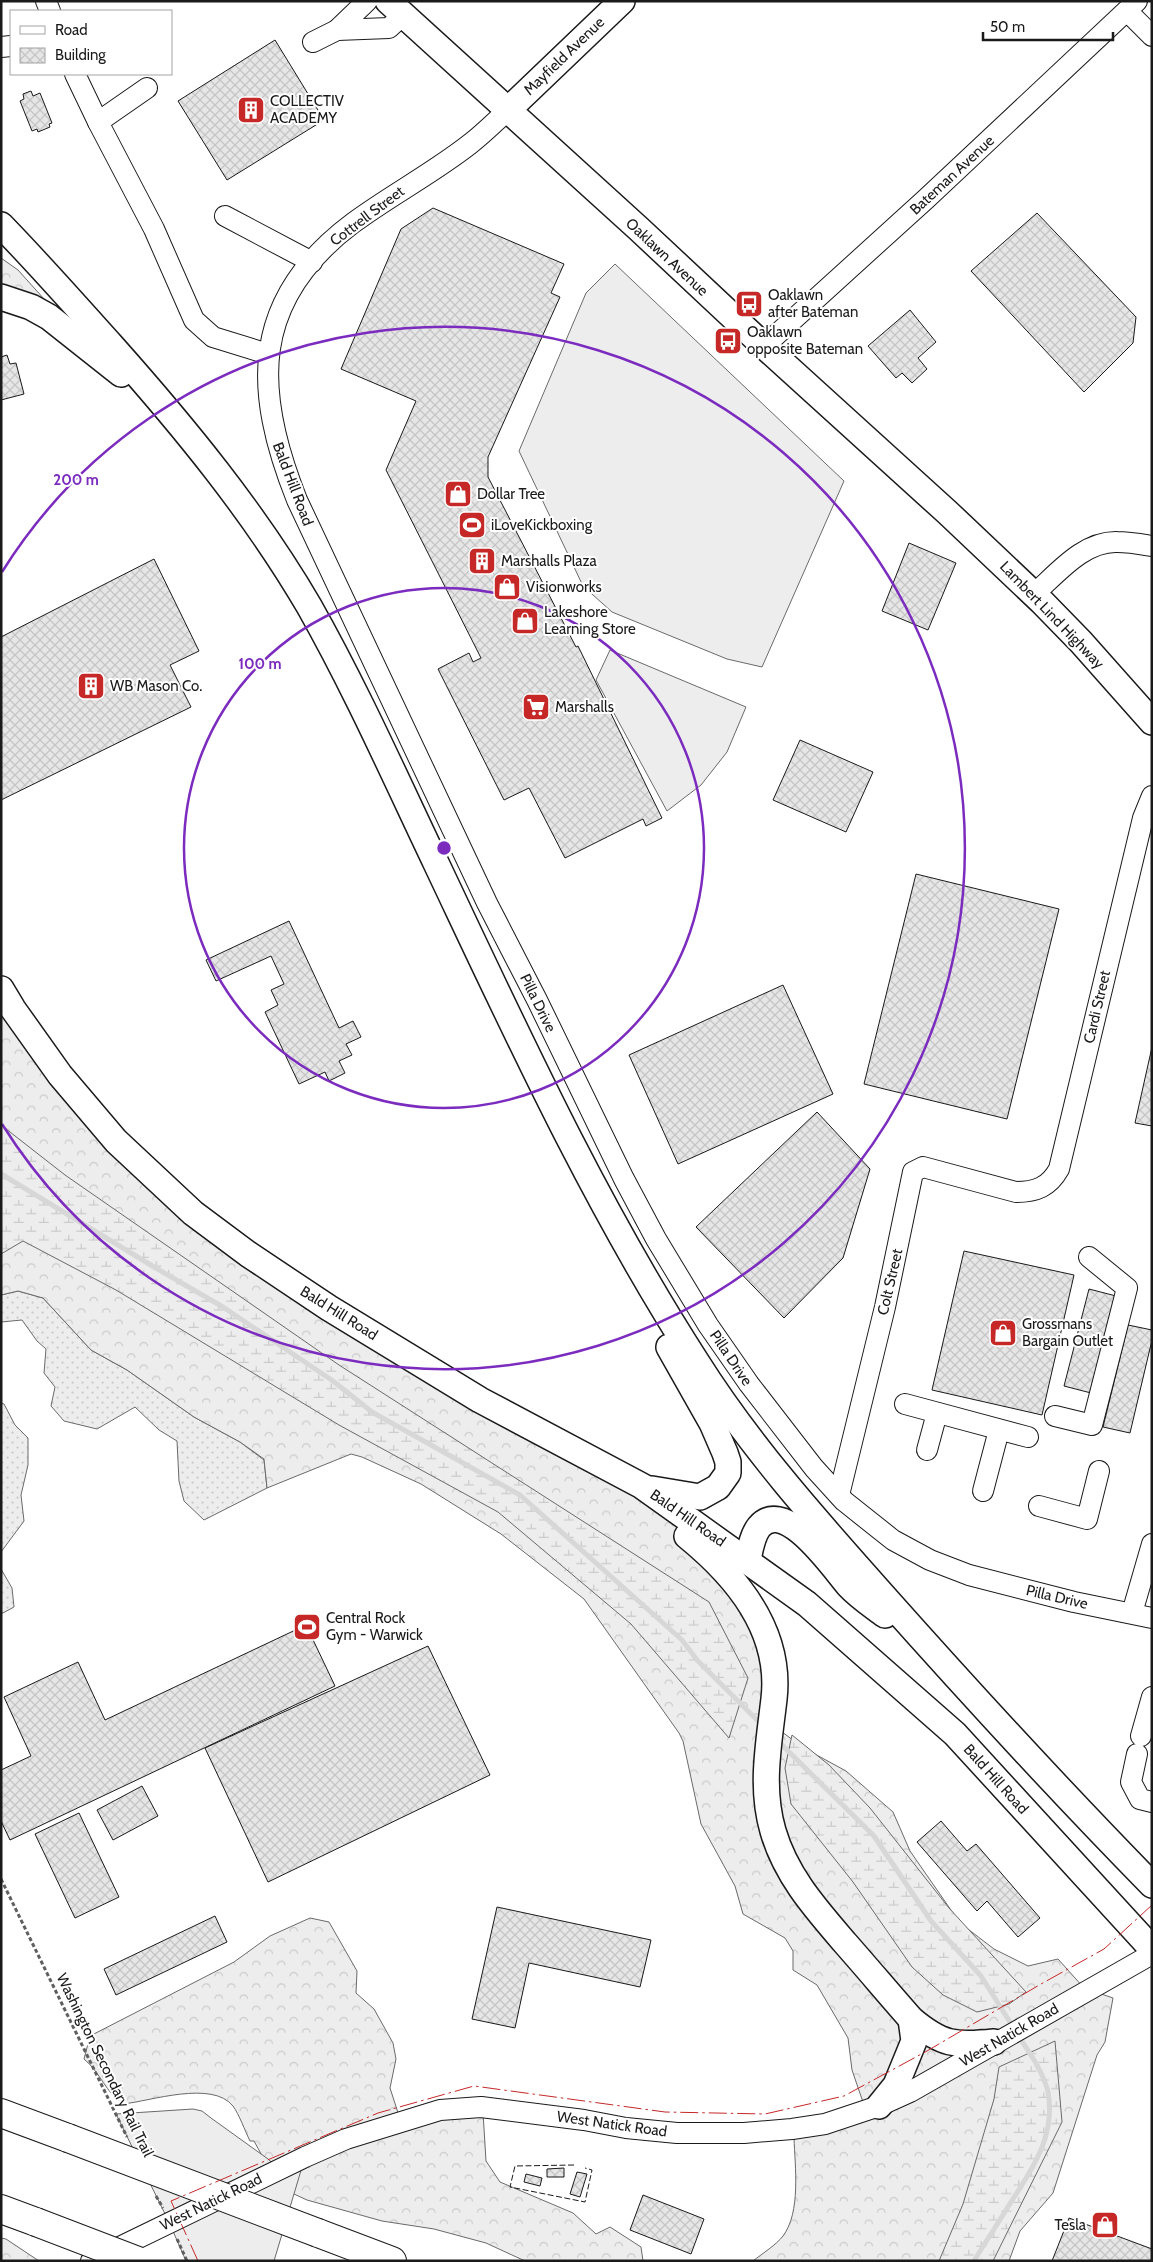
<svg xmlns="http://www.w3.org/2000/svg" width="1153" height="2262" font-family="Cabin,sans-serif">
  <defs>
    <pattern id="grass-dots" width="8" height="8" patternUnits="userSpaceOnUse" patternTransform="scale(1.25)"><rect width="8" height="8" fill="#ededed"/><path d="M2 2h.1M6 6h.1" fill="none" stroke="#cbcbcb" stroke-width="1.8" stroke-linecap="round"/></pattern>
    <pattern id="forest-crowns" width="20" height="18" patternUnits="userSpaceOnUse" patternTransform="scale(1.25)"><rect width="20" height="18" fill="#ededed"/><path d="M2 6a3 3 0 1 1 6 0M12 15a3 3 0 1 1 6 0" fill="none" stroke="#cbcbcb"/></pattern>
    <pattern id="wetland-marsh" width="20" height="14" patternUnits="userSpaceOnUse" patternTransform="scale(1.25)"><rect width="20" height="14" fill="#ededed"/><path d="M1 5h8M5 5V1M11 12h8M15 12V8" fill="none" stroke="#cbcbcb"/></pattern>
    <pattern id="building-cross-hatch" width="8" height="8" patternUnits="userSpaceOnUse" patternTransform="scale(1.25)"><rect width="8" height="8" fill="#e6e6e6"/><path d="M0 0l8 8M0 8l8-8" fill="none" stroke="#c5c5c5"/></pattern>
  </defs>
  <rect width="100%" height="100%" fill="#fff"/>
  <g fill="url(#grass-dots)" stroke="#6a6a6a">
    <path d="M18 1291 43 1298 91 1350 127 1370 194 1417 240 1442 264 1460 267 1488 204 1520 184 1501 179 1481 177 1441 159 1430 135 1407 97 1429 64 1421 51 1406 55 1387 44 1373 46 1349 37 1341 22 1320 1 1322V1295Z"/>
    <path d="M1 1403 4 1404 15 1425 28 1438V1465L21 1495 24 1521 1 1552Z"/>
    <path d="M1 1569 12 1588 14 1607 1 1614Z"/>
  </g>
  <g fill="url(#forest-crowns)" stroke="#6a6a6a">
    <path d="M1 258 18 270 71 329 1 296Z"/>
    <path d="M1 989 6 997 203 1221 608 1468 720 1562 759 1617 777 1728 802 1747 846 1771 893 1812 910 1851 960 1923 994 1949 1028 1966 1058 1959 1084 1988 1113 1998 1105 2042 1097 2055 1053 2193 1020 2231 1009 2261H753C763 2253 776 2245 783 2236 801 2212 795 2167 794 2138L865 2108 852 2070 848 2038 817 1985 793 1970V1951L785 1938 743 1914 735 1886 701 1824 683 1741 679 1733 584 1599 501 1534 421 1484 362 1457 351 1454 267 1488 264 1459 240 1442 194 1417 127 1370 91 1350 43 1298 18 1291 1 1295Z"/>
    <path d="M310 1918 329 1922 357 1971 356 1993 374 2009 393 2043 396 2059 390 2088 401 2122 483 2112 486 2161 500 2182 573 2213 596 2234 610 2227 641 2247 643 2261H525L486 2243 434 2229 382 2221 307 2200 268 2182 271 2172 254 2141H250C245 2131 239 2114 233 2106 212 2080 151 2101 123 2104 106 2093 100 2072 84 2059L90 2036 234 1962 270 1936Z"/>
    <path d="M1 2238 6 2239 39 2261H1Z"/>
  </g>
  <g fill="url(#wetland-marsh)" stroke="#6a6a6a">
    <path d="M1 1125 65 1175 339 1365 709 1602 748 1678 729 1738 631 1624 498 1512 339 1425 116 1290 23 1241 1 1254Z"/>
    <path d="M792 1735 829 1765 870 1808 949 1908 1026 1992 1009 2004 977 2012 943 1995 912 1967 853 1882 791 1804 785 1768Z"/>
    <path d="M1055 2041 1062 2122 993 2261H939L963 2204 994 2099 999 2067Z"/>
  </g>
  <g fill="#ededed" stroke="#6a6a6a">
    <path d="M615 264 844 481 762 667 727 659 612 612 583 586 519 451 586 293Z"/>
    <path d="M610 650 746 707 727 752 701 785 667 811 596 680Z"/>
    <path d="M193 2109 202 2111 211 2118 268 2159 279 2169 305 2157 274 2261H186L169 2222 116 2114Z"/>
  </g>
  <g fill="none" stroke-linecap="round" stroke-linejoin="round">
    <g stroke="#d7d7d7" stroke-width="5">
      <path d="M1 1174 154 1267 223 1307 333 1381 372 1412 520 1495 682 1640 697 1660 764 1727"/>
      <path d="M777 1740 874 1836 931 1921 981 1976 1013 2027"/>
      <path d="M974 2261C986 2241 999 2222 1011 2202 1033 2168 1056 2135 1048 2092 1043 2071 1029 2052 1017 2034"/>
    </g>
  </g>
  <g fill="url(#building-cross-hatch)" stroke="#1a1a1a">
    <path d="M275 40 324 120 227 180 178 101Z"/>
    <path d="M31 91 33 96 40 93 52 123 49 124 50 127 38 132 37 129 32 131 20 101 24 99 23 94Z"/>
    <path d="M433 208 564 264 551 293 560 297 488 457V477L576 647 578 646 662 818 646 826 643 819 565 858 529 788 504 800 438 669 469 653 473 662 481 658 386 470 416 401 341 369 401 229Z"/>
    <path d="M1037 213 1136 317 1133 343 1084 392 971 271Z"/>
    <path d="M910 310 936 342 918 358 927 369 912 383 902 373 896 378 868 346Z"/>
    <path d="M7 355 10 364 16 363 24 394 1 400V357Z"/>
    <path d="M909 543 956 563 928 630 882 611Z"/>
    <path d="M154 559 199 651 170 665 191 707 1 800V637Z"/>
    <path d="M800 740 873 772 846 832 773 800Z"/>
    <path d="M916 874 1059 909 1007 1119 864 1084Z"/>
    <path d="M289 921 339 1028 353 1021 361 1037 346 1044 352 1055 339 1061 345 1073 329 1081 325 1072 299 1084 265 1012 278 1005 271 990 284 984 271 956 216 981 206 960Z"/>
    <path d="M783 985 833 1094 678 1164 629 1055Z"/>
    <path d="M1152 1047V1126L1135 1123Z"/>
    <path d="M817 1112 870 1169 843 1258 784 1318 696 1227Z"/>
    <path d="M964 1251 1074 1275 1042 1415 932 1390Z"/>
    <path d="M1089 1289 1116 1296 1091 1393 1064 1386Z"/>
    <path d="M1128 1325 1152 1330V1340L1130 1433 1103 1427Z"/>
    <path d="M306 1625 335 1686 10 1840 1 1821V1770L31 1756 4 1697 78 1662 105 1720Z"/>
    <path d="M428 1646 490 1775 268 1882 205 1748Z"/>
    <path d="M142 1786 158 1816 113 1840 97 1810Z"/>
    <path d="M79 1813 119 1897 75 1918 35 1834Z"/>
    <path d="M941 1821 967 1851 976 1844 1040 1918 1018 1937 987 1901 977 1911 917 1842Z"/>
    <path d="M497 1907 651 1940 640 1987 529 1963 515 2028 472 2019Z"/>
    <path d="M215 1916 227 1942 116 1995 104 1969Z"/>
    <path d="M564 2168V2177H547V2169Z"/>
    <path d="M577 2172 587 2174 580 2197 570 2194Z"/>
    <path d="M526 2174 542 2178 540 2186 524 2182Z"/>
    <path d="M643 2195 704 2219 691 2254 630 2230Z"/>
    <path d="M1069 2218 1152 2249V2261H1052Z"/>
  </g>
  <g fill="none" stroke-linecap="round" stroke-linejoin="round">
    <g stroke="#1a1a1a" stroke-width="22">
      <g id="minor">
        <path d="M46 1 50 11"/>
        <path d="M1127 11 1152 36"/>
        <path d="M337 30 389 28 403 15"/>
        <path d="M313 42 337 30 367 1"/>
        <path d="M1 47 11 46"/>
        <path d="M75 74 98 122 154 229 194 320 213 337 268 354"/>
        <path d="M507 111C495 122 483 134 470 144 433 173 391 195 353 223 250 300 253 390 297 500L487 903 537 1000 624 1179 656 1239 708 1325 749 1384 814 1468 844 1501 893 1540 930 1560 969 1575 1074 1602 1152 1618"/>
        <path d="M98 122 147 88"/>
        <path d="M225 216 312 262"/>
        <path d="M764 346 926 199 1137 1"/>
        <path d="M1034 594C1057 574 1083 541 1117 542 1129 542 1140 544 1152 546"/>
        <path d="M905 1404 1028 1437"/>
        <path d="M1055 1416 1092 1425 1127 1288 1089 1257"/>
        <path d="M927 1450 937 1413"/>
        <path d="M983 1491 999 1430"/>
        <path d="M839 1495 885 1307 913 1172 923 1167 1016 1192C1036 1192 1049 1187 1059 1169L1143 818 1152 796"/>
        <path d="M1039 1506 1087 1519 1099 1471"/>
        <path d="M1132 1613 1152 1544"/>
        <path d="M1141 1736 1152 1697"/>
        <path d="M1137 1754 1131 1782 1140 1799 1152 1802"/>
        <path d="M91 2261 305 2157 346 2139 440 2110 481 2107 584 2120 626 2128 677 2133H744L792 2129 825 2124 879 2106 910 2092 1152 1954"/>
      </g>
    </g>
    <g stroke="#1a1a1a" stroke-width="28">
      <g id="major">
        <path d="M388 1 639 229 764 346 947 512 1042 602 1081 642 1152 722"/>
        <path d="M507 111 622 1"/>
        <path d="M1 225C39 264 75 305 112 346 184 427 254 512 309 606 356 689 395 777 436 863 516 1032 594 1203 696 1361 749 1445 815 1519 881 1593 969 1692 1059 1790 1152 1885"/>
        <path d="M1 297 31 307 49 317 121 374"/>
        <path d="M1 989 13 1009 60 1075 116 1141 193 1213 248 1254 329 1308 480 1400 642 1486 807 1604 955 1734 1152 1949"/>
        <path d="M652 1489 700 1497 718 1487 728 1473V1462L725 1453 712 1423 669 1347"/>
        <path d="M687 1536C736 1576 782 1630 774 1699 769 1743 760 1787 773 1831 786 1876 816 1909 846 1944 868 1969 889 1994 911 2019 942 2045 955 2046 994 2042"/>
        <path d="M748 1560C750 1550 752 1536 759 1527 785 1496 834 1569 849 1586 859 1597 873 1606 885 1615"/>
        <path d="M879 2106 896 2085 914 2041 911 2019"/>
      </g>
    </g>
    <g stroke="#1a1a1a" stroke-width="30">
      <g id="highway">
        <path d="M1 2113 68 2138"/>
        <path d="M1 2209 36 2222"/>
        <path d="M318 2233 392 2261"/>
      </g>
    </g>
    <g stroke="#5f5f5f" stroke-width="3" stroke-dasharray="4 2.5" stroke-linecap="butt">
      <path d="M1 1879 127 2137"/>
      <path d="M156 2196 163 2208"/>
      <path d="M177 2239 187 2261"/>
    </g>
    <use href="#minor" stroke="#fff" stroke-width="20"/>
    <use href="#major" stroke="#fff" stroke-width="25"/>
    <use href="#highway" stroke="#fff" stroke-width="28"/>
    <g stroke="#1a1a1a" stroke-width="30" stroke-linecap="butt">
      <g id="highway-bridge">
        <path d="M68 2138 318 2233"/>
        <path d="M36 2222 138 2261"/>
      </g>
    </g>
    <use href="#highway-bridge" stroke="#fff" stroke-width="28"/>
    <path stroke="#1a1a1a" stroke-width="1" stroke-dasharray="6 2.5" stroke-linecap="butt" d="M574 2165 515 2166 510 2187 585 2202 592 2170 585 2168"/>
    <path stroke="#c62828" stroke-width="1" stroke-dasharray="18 4 2.5 4" stroke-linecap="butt" d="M198 2261 171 2201 378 2113 474 2086 665 2112 765 2114 844 2096 927 2051 1041 1984 1104 1949 1152 1905"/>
  </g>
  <g fill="none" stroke="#7b2cbf" stroke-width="2.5">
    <circle cx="444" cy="848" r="260"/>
    <path d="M2 572A521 521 0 1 1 2 1124"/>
  </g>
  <defs>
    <g id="building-square" transform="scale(1.4375)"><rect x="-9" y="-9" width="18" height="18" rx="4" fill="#c62828" stroke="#fff"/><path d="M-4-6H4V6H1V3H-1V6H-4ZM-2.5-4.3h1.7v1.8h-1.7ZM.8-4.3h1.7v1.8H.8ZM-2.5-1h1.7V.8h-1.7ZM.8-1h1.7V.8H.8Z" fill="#fff"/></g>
    <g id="bus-square" transform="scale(1.4375)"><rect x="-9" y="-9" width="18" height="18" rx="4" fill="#c62828" stroke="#fff"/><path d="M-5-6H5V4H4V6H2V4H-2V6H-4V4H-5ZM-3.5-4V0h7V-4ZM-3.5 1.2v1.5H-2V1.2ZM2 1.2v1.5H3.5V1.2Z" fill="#fff"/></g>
    <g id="shop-square" transform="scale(1.4375)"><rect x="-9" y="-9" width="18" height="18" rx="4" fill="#c62828" stroke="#fff"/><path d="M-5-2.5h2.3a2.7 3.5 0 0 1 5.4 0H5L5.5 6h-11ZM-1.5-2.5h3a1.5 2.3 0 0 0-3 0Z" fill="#fff"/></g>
    <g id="stadium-square" transform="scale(1.4375)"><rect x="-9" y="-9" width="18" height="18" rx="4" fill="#c62828" stroke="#fff"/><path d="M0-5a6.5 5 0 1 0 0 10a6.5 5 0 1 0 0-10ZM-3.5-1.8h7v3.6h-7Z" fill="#fff"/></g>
    <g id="supermarket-square" transform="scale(1.4375)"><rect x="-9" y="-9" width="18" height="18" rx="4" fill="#c62828" stroke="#fff"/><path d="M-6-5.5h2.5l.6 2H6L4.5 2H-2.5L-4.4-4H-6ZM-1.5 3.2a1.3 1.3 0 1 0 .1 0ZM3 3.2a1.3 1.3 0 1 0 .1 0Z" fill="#fff"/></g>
  </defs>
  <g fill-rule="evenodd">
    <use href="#building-square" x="251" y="110"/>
    <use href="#bus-square" x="749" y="304"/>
    <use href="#bus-square" x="728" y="341"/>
    <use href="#shop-square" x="458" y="494"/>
    <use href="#stadium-square" x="472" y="525"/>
    <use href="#building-square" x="482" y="561"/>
    <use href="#shop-square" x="507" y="587"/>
    <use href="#shop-square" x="525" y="621"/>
    <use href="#building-square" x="91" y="686"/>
    <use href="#supermarket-square" x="536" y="707"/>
    <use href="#shop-square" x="1003" y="1333"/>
    <use href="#stadium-square" x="307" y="1627"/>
    <use href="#shop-square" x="1105" y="2225"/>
  </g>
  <g text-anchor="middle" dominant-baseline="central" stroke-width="4" stroke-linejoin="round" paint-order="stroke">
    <g font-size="15" fill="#1a1a1a" stroke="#fff">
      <text transform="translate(564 56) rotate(-44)">Mayfield Avenue</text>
      <text transform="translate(952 175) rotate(-43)">Bateman Avenue</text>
      <text transform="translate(367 216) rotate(-37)">Cottrell Street</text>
      <text transform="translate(667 257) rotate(43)">Oaklawn Avenue</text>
      <text transform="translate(293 484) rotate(69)">Bald Hill Road</text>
      <text transform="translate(1052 615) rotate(46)">Lambert Lind Highway</text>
      <text transform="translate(538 1003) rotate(64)">Pilla Drive</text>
      <text transform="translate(1097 1007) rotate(-77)">Cardi Street</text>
      <text transform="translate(890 1282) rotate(-77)">Colt Street</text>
      <text transform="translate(339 1313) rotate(32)">Bald Hill Road</text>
      <text transform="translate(731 1358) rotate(56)">Pilla Drive</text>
      <text transform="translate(688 1518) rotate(35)">Bald Hill Road</text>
      <text transform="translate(1057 1597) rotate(13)">Pilla Drive</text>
      <text transform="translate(996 1779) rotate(48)">Bald Hill Road</text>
      <text transform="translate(1009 2035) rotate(-30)">West Natick Road</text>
      <text transform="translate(105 2065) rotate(64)">Washington Secondary Rail Trail</text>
      <text transform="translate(612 2124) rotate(8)">West Natick Road</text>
      <text transform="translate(211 2202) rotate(-26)">West Natick Road</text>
    </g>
    <g font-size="15" fill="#1a1a1a" stroke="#fff" text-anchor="start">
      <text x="270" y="101">COLLECTIV<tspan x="270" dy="17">ACADEMY</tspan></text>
      <text x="768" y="295">Oaklawn<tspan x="768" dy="17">after Bateman</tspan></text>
      <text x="747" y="332">Oaklawn<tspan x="747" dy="17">opposite Bateman</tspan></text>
      <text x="477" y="494">Dollar Tree</text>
      <text x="491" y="525">iLoveKickboxing</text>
      <text x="501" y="561">Marshalls Plaza</text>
      <text x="526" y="587">Visionworks</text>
      <text x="544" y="612">Lakeshore<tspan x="544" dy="17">Learning Store</tspan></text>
      <text x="110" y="686">WB Mason Co.</text>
      <text x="555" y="707">Marshalls</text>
      <text x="1022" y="1324">Grossmans<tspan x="1022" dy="17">Bargain Outlet</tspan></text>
      <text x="326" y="1618">Central Rock<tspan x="326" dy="17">Gym - Warwick</tspan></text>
      <text x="1086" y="2225" text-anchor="end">Tesla</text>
    </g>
  </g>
  <circle cx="444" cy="848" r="8" fill="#7b2cbf" stroke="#fff" stroke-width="2.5"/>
  <g font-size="15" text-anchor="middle" font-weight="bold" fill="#7b2cbf" stroke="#fff" stroke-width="4" stroke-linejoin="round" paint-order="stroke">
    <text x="76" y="485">200 m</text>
    <text x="260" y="669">100 m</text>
  </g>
  <rect width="1153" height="2262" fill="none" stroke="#1a1a1a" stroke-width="5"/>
  <rect x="10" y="10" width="162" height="65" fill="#ffffff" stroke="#a3a3a3"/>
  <rect x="20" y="26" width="25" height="8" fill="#ffffff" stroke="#a3a3a3"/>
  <text x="55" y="35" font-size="15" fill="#1a1a1a">Road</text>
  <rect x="20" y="48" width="25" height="15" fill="url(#building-cross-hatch)" stroke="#a3a3a3"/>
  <text x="55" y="60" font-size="15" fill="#1a1a1a">Building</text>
  <path d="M983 32v8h130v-8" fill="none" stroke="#1a1a1a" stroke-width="2.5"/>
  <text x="990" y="32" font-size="15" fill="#1a1a1a" stroke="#ffffff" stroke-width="4" paint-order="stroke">50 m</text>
</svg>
